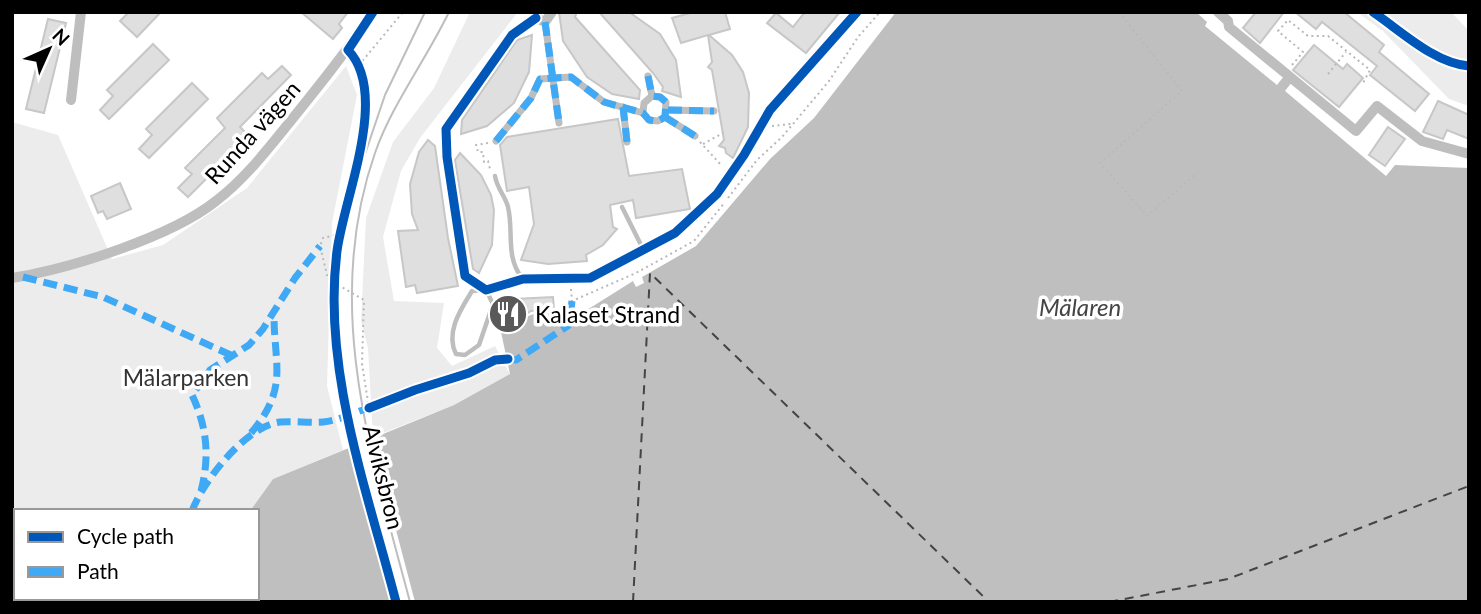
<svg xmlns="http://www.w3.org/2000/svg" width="1481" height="614" font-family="Lato,sans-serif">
  <rect width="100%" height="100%" fill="#fff"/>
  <g fill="#ececec">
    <path d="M470 12H518L420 138 401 171 383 237 394 301 444 303 437 348 452 366 495 346 510 374 454 405 373 437 368 348 361 321 366 218 393 142 434 88Z"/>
    <path d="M1357 12H1451L1469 31V106L1449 99 1383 31Z"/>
    <path d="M346 66 357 95 332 223 327 386 343 450 273 479 250 511H16V598H216L214 602H12V122L58 135 112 259 163 245 247 188Z"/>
  </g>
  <path fill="#bfbfbf" d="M896 12H1196L1207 22 1205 26 1277 85 1284 76 1292 82 1285 91 1386 176 1395 165 1469 168V602H214L216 598H257V511H250L273 479 454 405 510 374 501 332C527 315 540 305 571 320L633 281 636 287 644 283 642 277 696 246 770 159 814 118Z"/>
  <path fill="#fff" d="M373 434 396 530 415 602H392L358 473 351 443Z"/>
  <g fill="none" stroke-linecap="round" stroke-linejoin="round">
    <g stroke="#444" stroke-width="2" stroke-dasharray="9 7" stroke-linecap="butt">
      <path d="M633 602 650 273 989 602"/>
      <path d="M1109 602 1228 579 1469 486"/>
    </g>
  </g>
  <g fill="#dfdfdf" stroke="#c7c7c7" stroke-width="2">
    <path d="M129 12H161L137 37 120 21Z"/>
    <path d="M301 12H348L339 24 342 28 333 39Z"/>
    <path d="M559 12H577L575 17 640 90 639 99 612 94 587 77 563 41Z"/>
    <path d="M599 12H629L660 34 676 60 681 97 662 91 663 87 653 73Z"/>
    <path d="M694 12H725L730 29 709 35 732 55 743 72 749 93 748 127 733 158 726 153 725 148 719 146 724 140 712 70 708 67 712 62 708 35 681 43 672 18Z"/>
    <path d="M805 12H840L806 53 767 23 776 13 793 27Z"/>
    <path d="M1256 12H1284L1260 43 1243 28Z"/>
    <path d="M1295 12H1344L1384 45 1379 52 1429 94 1415 111 1370 75 1377 66 1322 22 1316 29Z"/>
    <path d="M48 19 66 23 44 113 26 109Z"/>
    <path d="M532 35 529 72 514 103 487 126 461 134 462 120 517 40Z"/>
    <path d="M153 44 169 60 109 119 100 110 113 96 107 90Z"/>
    <path d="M1314 45 1343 69 1347 64 1363 78 1339 107 1293 70Z"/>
    <path d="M282 66 291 75 240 127 249 136 188 197 178 188 192 174 185 168 225 128 217 118 262 73 268 79Z"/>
    <path d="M192 83 208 99 149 158 139 149 152 135 146 129Z"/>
    <path d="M1438 101 1469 115V139L1447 130 1443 139 1423 132Z"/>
    <path d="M618 119 629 176 682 169 690 209 636 218 633 200 610 205 613 227 617 229 603 245 586 255 587 261 548 264 521 260 534 224 529 187 507 191 500 145 507 137Z"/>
    <path d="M1388 127 1405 139 1385 166 1369 155Z"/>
    <path d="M428 140 435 146 448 238 458 286 417 293 415 285 406 287 398 231 418 230 412 214 410 184 419 152Z"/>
    <path d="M460 153 481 175 491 195 494 210 492 245 479 273 473 269 457 173 455 160Z"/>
    <path d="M120 183 131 209 107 219 103 211 98 213 91 196Z"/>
    <path d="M553 297 554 309 531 311 503 329 494 315 496 310 514 299Z"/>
  </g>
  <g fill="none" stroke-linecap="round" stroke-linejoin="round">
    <g stroke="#b9b9b9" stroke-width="2" stroke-dasharray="2 3.5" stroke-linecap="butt">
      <path d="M1119 12 1182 91 1100 163 1147 216 1197 173"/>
      <path d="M359 65 403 12"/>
      <path d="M1292 65 1303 52 1278 31 1288 20 1308 36H1328L1370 70 1363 83"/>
      <path d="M1328 74 1346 52"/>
      <path d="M772 126 791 124"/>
      <path d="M700 142 722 166"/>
      <path d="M488 143 476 145 478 152H483L484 162 488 161 490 169"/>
      <path d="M703 144 723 133"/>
      <path d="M728 198 757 160 782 137 829 81 858 37 880 12"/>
      <path d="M340 234 323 238 320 246 328 279 364 300 362 364 369 408"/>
      <path d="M571 289 572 301 636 273 694 241 725 202"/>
      <path d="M12 576 16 583"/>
      <path d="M22 598V602"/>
    </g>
    <g stroke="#bebebe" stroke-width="4.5">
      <path d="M495 176C497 189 505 195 508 207 514 232 505 256 522 278"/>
      <path d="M622 207 644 251"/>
      <path d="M486 290 493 304 479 345 465 355 456 354C445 332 461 309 472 291Z"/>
    </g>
    <g stroke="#bebebe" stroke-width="7">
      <path d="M545 22 559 123"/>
      <path d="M648 76 652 96"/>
      <path d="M623 107 627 142"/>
      <path d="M668 110 714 111"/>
      <path d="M643 113 644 103 652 96"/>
      <path d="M665 117 695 136"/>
      <path d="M496 141 531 98 540 79 571 77 604 102 643 113 649 120 658 121 665 117 666 102 660 97 652 96"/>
    </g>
    <g stroke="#bebebe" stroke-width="10">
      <path d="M1218 12 1228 21 1229 27 1356 131 1377 106 1422 141 1469 154"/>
      <path d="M536 18 512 35 446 129 447 157 465 276 486 290 523 279 590 278 675 233 717 194 744 155 770 110 857 12"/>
      <path d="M536 18 545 22 552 12"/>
      <path d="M71 100 81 12"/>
      <path d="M12 278C69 269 171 237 216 201 244 180 267 150 289 123 318 87 347 51 373 12"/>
    </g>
    <g stroke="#bebebe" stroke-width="2">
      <path d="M364 157 385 95 425 12"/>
      <path d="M410 602C371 455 322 304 375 153 392 104 426 60 449 12"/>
    </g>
    <g stroke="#3fa9f5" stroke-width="7" stroke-dasharray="14 7" stroke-linecap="butt">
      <path d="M545 22 559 123"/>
      <path d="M648 76 652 96"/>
      <path d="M623 107 627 142"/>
      <path d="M668 110 714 111"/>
      <path d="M665 117 695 136"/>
      <path d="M496 141 531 98 540 79 571 77 604 102 643 113 649 120 658 121 665 117 666 102 660 97 652 96"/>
      <path d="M23 277 103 297 233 356"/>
      <path d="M508 359 516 360 569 325 572 301"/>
      <path d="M251 433C289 388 274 365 274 315"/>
      <path d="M201 491C210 456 207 427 192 395L210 370 249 345 263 329 295 278 320 246"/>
      <path d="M192 511C203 481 246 426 280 422 294 421 309 423 323 422 338 421 355 412 369 408"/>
      <path d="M142 602 150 598"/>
    </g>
    <g stroke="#fff" stroke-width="13">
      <g id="cycleway">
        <path d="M373 12 348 50C390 94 344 197 337 251 322 369 367 490 396 602"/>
        <path d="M1373 12C1401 31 1434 63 1469 66"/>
        <path d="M536 18 512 35 446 129 447 157 465 276 486 290 523 279 590 278 675 233 717 194 744 155 770 110 857 12"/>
        <path d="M369 408 415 390 469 373 495 360 508 359"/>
      </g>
    </g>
    <use href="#cycleway" stroke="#0057b8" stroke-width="9"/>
  </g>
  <defs>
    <g id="restaurant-disc" transform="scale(2.0125)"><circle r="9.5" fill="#595959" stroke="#fff"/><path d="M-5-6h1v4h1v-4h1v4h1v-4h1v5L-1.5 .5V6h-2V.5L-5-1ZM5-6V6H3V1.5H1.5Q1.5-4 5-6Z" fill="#fff"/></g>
  </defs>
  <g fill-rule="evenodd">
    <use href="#restaurant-disc" x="508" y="314"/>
  </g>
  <g text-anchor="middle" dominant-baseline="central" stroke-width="7" stroke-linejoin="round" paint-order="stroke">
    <g font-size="23" fill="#000" stroke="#fff">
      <text transform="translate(252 132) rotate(-48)">Runda vägen</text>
      <text transform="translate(384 477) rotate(76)">Alviksbron</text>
    </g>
    <g font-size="23" fill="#000" stroke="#fff" text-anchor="start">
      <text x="535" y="314">Kalaset Strand</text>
    </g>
    <g font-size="23" fill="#333" stroke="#fff">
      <text x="186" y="377">Mälarparken</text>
    </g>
    <g font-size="24" font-style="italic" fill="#444" stroke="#fff">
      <text x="1080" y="306">Mälaren</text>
    </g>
  </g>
  <rect width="1481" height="614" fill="none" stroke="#000000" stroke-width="28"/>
  <rect x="14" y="509" width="245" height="91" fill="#ffffff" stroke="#999999" stroke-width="2"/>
  <rect x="28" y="532" width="35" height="10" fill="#0057b8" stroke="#999999" stroke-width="2"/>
  <text x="77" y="544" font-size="21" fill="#000000">Cycle path</text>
  <rect x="28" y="567" width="35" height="10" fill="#3fa9f5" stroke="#999999" stroke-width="2"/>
  <text x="77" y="579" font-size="21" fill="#000000">Path</text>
  <g transform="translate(49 49) rotate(45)" stroke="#ffffff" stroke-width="5" paint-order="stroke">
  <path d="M0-5L12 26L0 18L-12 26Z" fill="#000000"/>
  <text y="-10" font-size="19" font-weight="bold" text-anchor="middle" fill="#000000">N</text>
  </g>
</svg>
